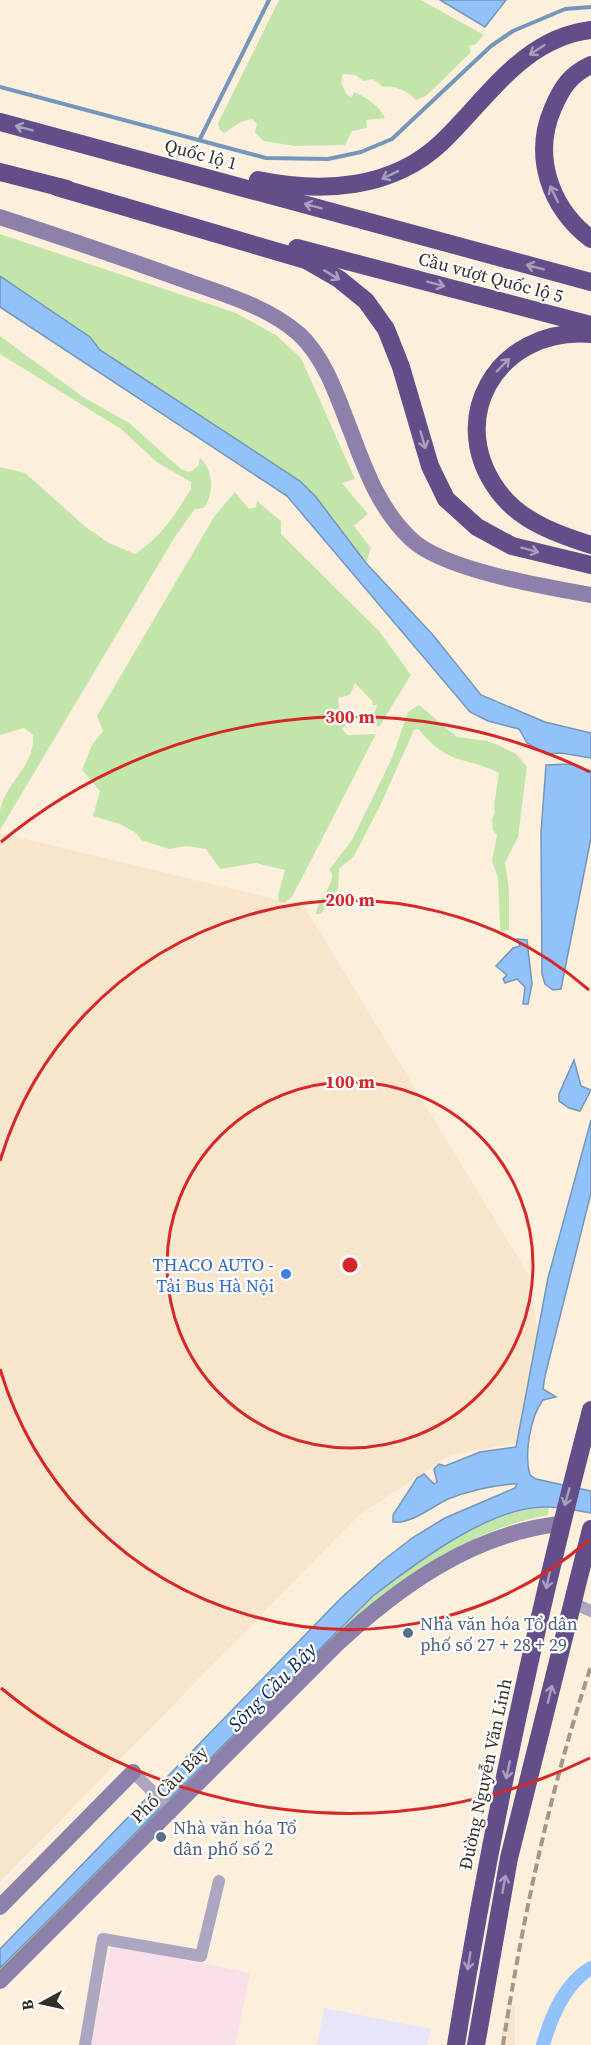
<svg xmlns="http://www.w3.org/2000/svg" width="591" height="2045" font-family="'Source Serif 4',serif">
  <rect width="100%" height="100%" fill="#fcefdc"/>
  <path fill="#f9dfe7" d="M111 1945 250 1973 235 2045H91Z"/>
  <g fill="#f7e6cb">
    <path d="M0 833 304 906 528 1274 538 1332 517 1443 451 1455 358 1516 0 1882Z"/>
    <path d="M507 2004 515 2006V2045H500Z"/>
  </g>
  <path fill="#e8e4fa" d="M324 2008 431 2029 427 2045H317Z"/>
  <g fill="#c2e6aa">
    <path d="M279 0H421L484 35 476 44 469 46 471 52 426 96 416 100C408 91 394 85 383 87L373 79 364 81 355 75 343 74 341 83 347 95 352 97 354 92C367 98 379 105 385 118L366 120 367 128 352 131 345 145 296 146 263 141 255 132 257 124 252 119 241 122 224 133 219 129 218 123Z"/>
    <path d="M0 234 236 313 276 335 301 358 355 479 342 483 368 514 354 526 371 548 366 563 316 497 300 481 100 350 90 337 0 276Z"/>
    <path d="M0 336 83 397 129 423 181 469 190 472 198 466 200 458C214 470 214 494 204 508L195 509 176 535 0 830C0 824 0 817 0 811 5 782 35 767 33 735L24 728 0 735V467L25 473 87 528 109 543 135 554C161 537 175 515 191 489V482L158 463 121 429 0 354Z"/>
    <path d="M235 492 249 509 256 507 257 501 281 521V534L379 631 411 675 379 727 369 719 374 715 377 705H372L373 702 355 683 350 695 338 698 339 708 353 716 342 729 348 735 376 734 292 897 285 902H279L278 895 285 870 256 863 220 869 206 849 187 846 169 849 141 840 136 833 120 824 93 816 100 791 82 770 92 745 103 731 97 716 214 517Z"/>
    <path d="M419 705 457 737 488 741 500 746 516 754 527 767 518 837 505 863 509 889V930L501 931 500 927 498 878 492 861 497 835 493 830 492 819 495 812 494 806 499 773C463 755 450 767 418 729L414 730 380 806 354 856 339 869 338 889 321 914H316C318 899 333 888 332 874L329 870 352 840 392 758 408 712Z"/>
    <path d="M549 1507 548 1515C499 1524 458 1544 418 1574L0 1977V1968L373 1596C424 1556 482 1511 549 1507Z"/>
  </g>
  <g fill="#91c2f9" stroke="#7596bb" stroke-width="1.5">
    <path d="M440 0H506L485 27Z"/>
    <path d="M0 276 90 337 100 350 300 481 316 497 366 563 433 635 481 695 545 722 591 733V758L561 753 546 754 527 743 519 729 488 721 470 712 287 496 0 307Z"/>
    <path d="M570 764 591 771V838L561 989 553 990 545 984 542 974 541 833 546 765Z"/>
    <path d="M517 939 527 940 532 984 528 1004H523L525 987 517 979 505 983 503 979 507 975 496 966 513 948 520 946Z"/>
    <path d="M574 1060 581 1086 591 1090 580 1111 569 1108 559 1101V1094Z"/>
    <path d="M591 1120V1193L545 1376 543 1389 556 1397 543 1400C530 1417 524 1455 530 1475L536 1479 591 1491V1513C577 1511 563 1507 549 1507 493 1504 416 1563 373 1596L0 1968V1949L340 1599 380 1563 412 1538 445 1518 515 1488 517 1484H512C490 1486 468 1491 448 1499 433 1506 410 1525 393 1522V1515L417 1478 424 1474 434 1484 437 1482 434 1469 439 1464 445 1466 480 1452 516 1447 548 1278Z"/>
  </g>
  <g fill="none" stroke-linecap="round" stroke-linejoin="round">
    <g stroke="#7596bb" stroke-width="4">
      <path d="M0 87 266 158 328 159 361 152 392 139 491 46 513 31 565 9 591 7"/>
      <path d="M200 139 269 0"/>
    </g>
    <path stroke="#91c2f9" stroke-width="14" d="M543 2045C551 2017 564 1984 591 1968"/>
    <g stroke="#ada6c3" stroke-width="12">
      <path d="M573 1603 591 1611"/>
      <path d="M133 1772 171 1810"/>
      <path d="M85 2045 103 1939 201 1956 219 1881"/>
    </g>
    <g stroke="#8d81ab" stroke-width="16">
      <path d="M0 217C62 237 123 258 184 280 223 294 267 306 299 334 325 358 337 396 350 429 365 469 379 509 411 539 443 570 546 587 591 595"/>
      <path d="M0 1907 133 1772"/>
      <path d="M0 1981 335 1646C398 1587 472 1534 559 1524"/>
    </g>
    <g stroke="#624f8a" stroke-width="18">
      <path d="M591 65C570 75 562 87 553 108 532 156 550 208 591 239"/>
      <path d="M0 122 591 282"/>
      <path d="M0 172 67 189"/>
      <path d="M258 180C321 193 392 190 442 142 488 98 523 38 591 30"/>
      <path d="M57 187 306 260 339 279 366 301 386 329 401 367 430 466 446 499 477 527 512 546 591 565"/>
      <path d="M297 248 591 325"/>
      <path d="M591 334C496 326 441 423 503 497 525 523 560 535 591 545"/>
      <path d="M456 2045C490 1832 536 1619 591 1410"/>
      <path d="M476 2045 509 1858 591 1529"/>
    </g>
    <path stroke="#a1988b" stroke-width="4" stroke-dasharray="9 4.5" stroke-linecap="butt" d="M503 2045C523 1916 550 1790 591 1666"/>
  </g>
  <defs><path id="oneway-shaft" d="M-6 0H5M1.5-3L5.5 0L1.5 3" fill="none" stroke-width="1.6" stroke-linecap="round" stroke-linejoin="round" transform="scale(1.5)"/></defs>
  <g stroke="#a89ebe">
    <use href="#oneway-shaft" transform="translate(537 50) rotate(147)"/>
    <use href="#oneway-shaft" transform="translate(24 128) rotate(-165)"/>
    <use href="#oneway-shaft" transform="translate(390 175) rotate(154)"/>
    <use href="#oneway-shaft" transform="translate(554 194) rotate(-116)"/>
    <use href="#oneway-shaft" transform="translate(313 206) rotate(-165)"/>
    <use href="#oneway-shaft" transform="translate(535 267) rotate(-165)"/>
    <use href="#oneway-shaft" transform="translate(332 275) rotate(31)"/>
    <use href="#oneway-shaft" transform="translate(436 284) rotate(15)"/>
    <use href="#oneway-shaft" transform="translate(503 365) rotate(-46)"/>
    <use href="#oneway-shaft" transform="translate(423 440) rotate(74)"/>
    <use href="#oneway-shaft" transform="translate(530 550) rotate(15)"/>
    <use href="#oneway-shaft" transform="translate(567 1497) rotate(106)"/>
    <use href="#oneway-shaft" transform="translate(548 1580) rotate(102)"/>
    <use href="#oneway-shaft" transform="translate(550 1694) rotate(-76)"/>
    <use href="#oneway-shaft" transform="translate(508 1770) rotate(102)"/>
    <use href="#oneway-shaft" transform="translate(504 1884) rotate(-80)"/>
    <use href="#oneway-shaft" transform="translate(469 1961) rotate(99)"/>
  </g>
  <g fill="none" stroke="#d62828" stroke-width="3">
    <circle cx="350" cy="1265" r="183"/>
    <path d="M589 1540A365 365 0 0 1 0 1369M0 1161A365 365 0 0 1 589 990"/>
    <path d="M590 1758A548 548 0 0 1 1 1688M1 842A548 548 0 0 1 590 772"/>
  </g>
  <circle fill="#3f7fe0" stroke="#fefefe" stroke-width="2" cx="286" cy="1274" r="6"/>
  <g fill="#5c6f8a" stroke="#fefefe" stroke-width="2">
    <circle cx="408" cy="1633" r="6"/>
    <circle cx="161" cy="1837" r="6"/>
  </g>
  <g text-anchor="middle" dominant-baseline="central" stroke-width="4.5" stroke-linejoin="round" paint-order="stroke">
    <g font-size="18" fill="#353029" stroke="#fefefe">
      <text transform="translate(201 154) rotate(15)">Quốc lộ 1</text>
      <text transform="translate(491 277) rotate(15)">Cầu vượt Quốc lộ 5</text>
      <text transform="translate(485 1774) rotate(-78)">Đường Nguyễn Văn Linh</text>
      <text transform="translate(169 1784) rotate(-45)">Phố Cầu Bây</text>
    </g>
    <g font-size="18" fill="#366cbe" stroke="#fefefe" text-anchor="end">
      <text x="274" y="1264">THACO AUTO -<tspan x="274" dy="21">Tải Bus Hà Nội</tspan></text>
    </g>
    <g font-size="18" fill="#4e5e75" stroke="#fefefe" text-anchor="start">
      <text x="420" y="1623">Nhà văn hóa Tổ dân<tspan x="420" dy="21">phố số 27 + 28 + 29</tspan></text>
      <text x="173" y="1827">Nhà văn hóa Tổ<tspan x="173" dy="21">dân phố số 2</tspan></text>
    </g>
    <g font-size="20" font-style="italic" fill="#082b4d" stroke="#fefefe">
      <text transform="translate(272 1687) rotate(-45)">Sông Cầu Bây</text>
    </g>
  </g>
  <circle cx="350" cy="1265" r="9" fill="#d62828" stroke="#fefefe" stroke-width="3"/>
  <g font-size="18" text-anchor="middle" font-weight="bold" fill="#d62828" stroke="#fefefe" stroke-width="4.5" stroke-linejoin="round" paint-order="stroke">
    <text x="350" y="723">300 m</text>
    <text x="350" y="906">200 m</text>
    <text x="350" y="1088">100 m</text>
  </g>
  <g transform="translate(42 2003) rotate(262)" stroke="#fefefe" stroke-width="4.5" paint-order="stroke">
  <path d="M0-4.5L10 22L0 15L-10 22Z" fill="#353029"/>
  <text y="-9" font-size="16" font-weight="bold" text-anchor="middle" fill="#353029">B</text>
  </g>
</svg>
